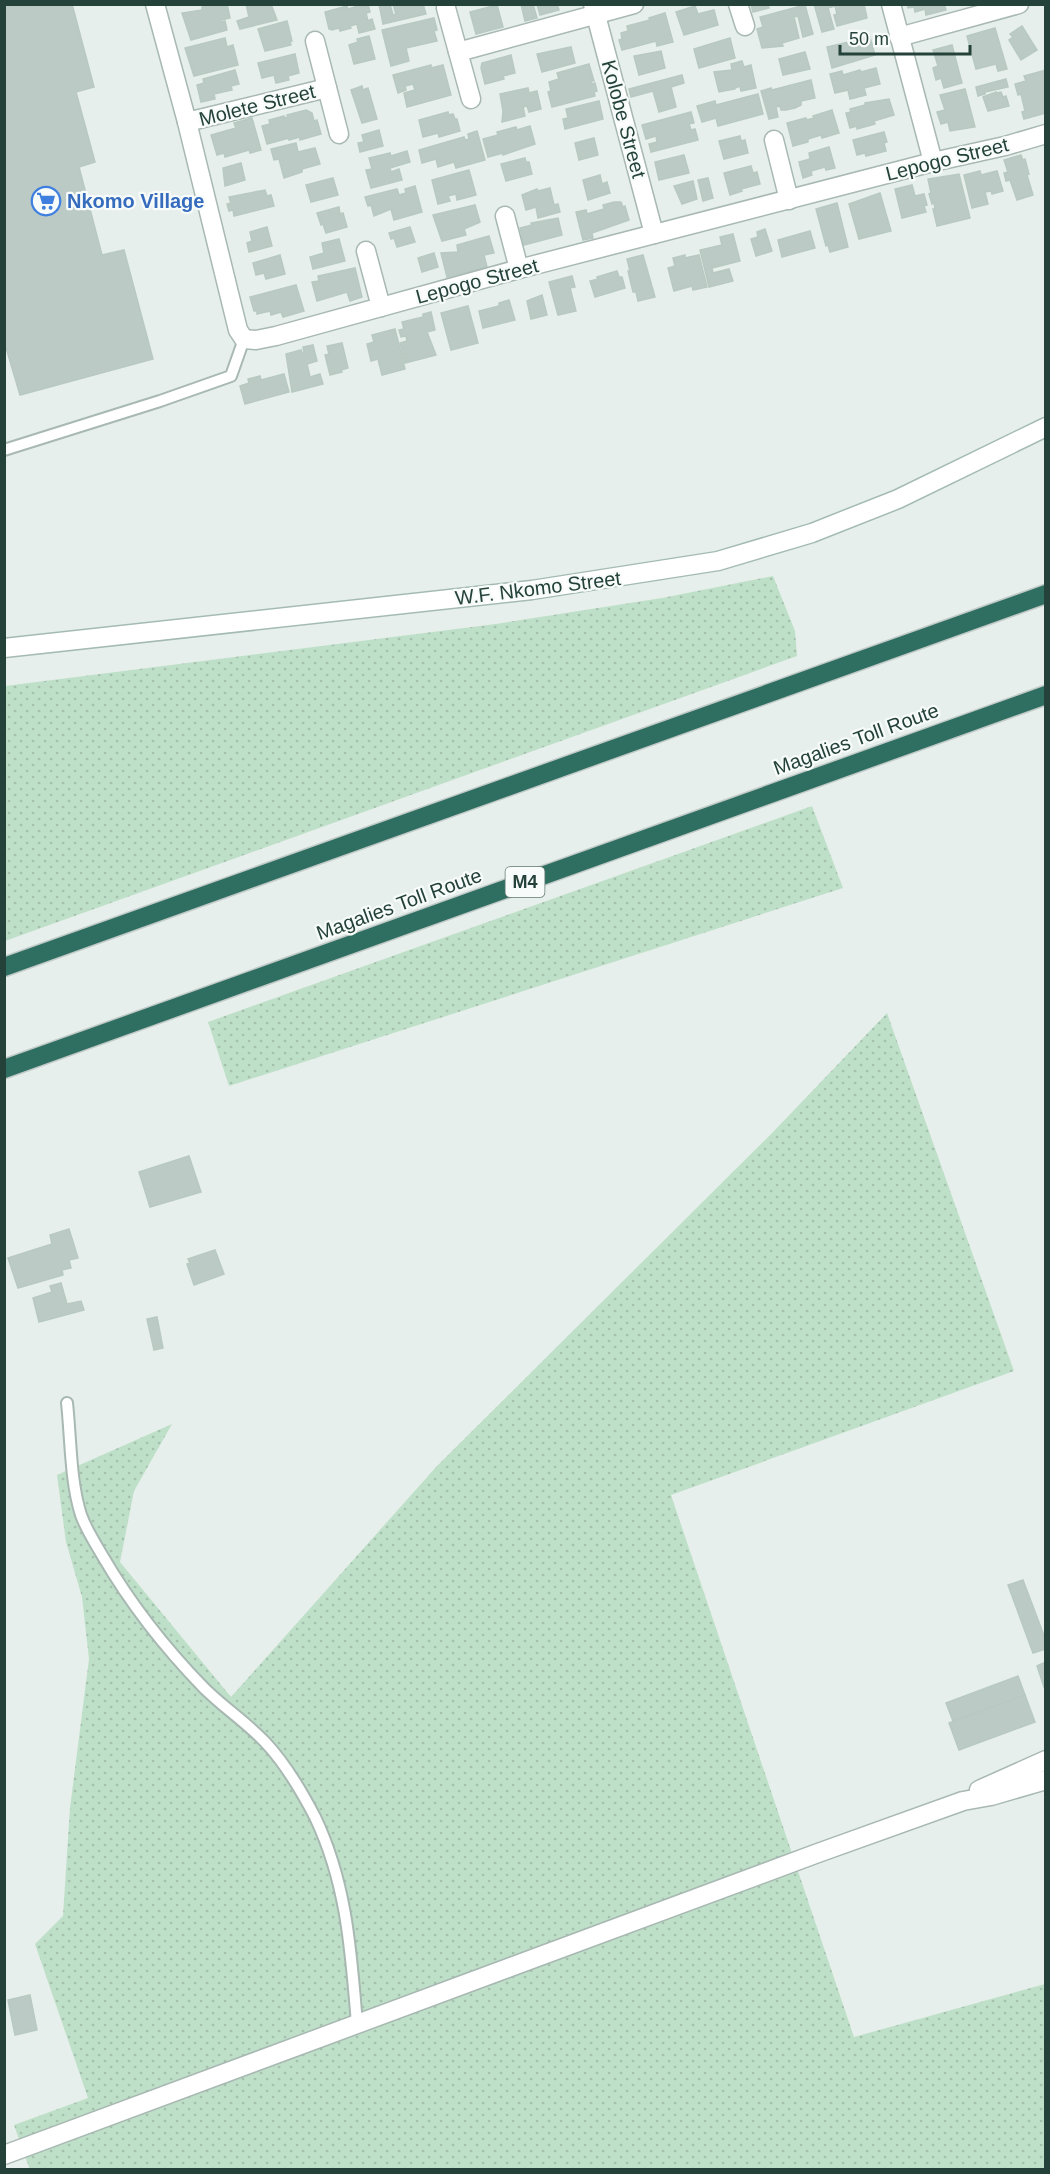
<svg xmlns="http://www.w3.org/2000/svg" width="1050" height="2174" font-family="Helvetica,sans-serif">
  <defs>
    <pattern id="grass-dots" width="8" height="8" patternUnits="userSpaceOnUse" patternTransform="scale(1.5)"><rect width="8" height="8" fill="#bfe0c8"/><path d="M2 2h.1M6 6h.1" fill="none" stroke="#a4c1ad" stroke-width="1.8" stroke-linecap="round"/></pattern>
  </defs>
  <rect width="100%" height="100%" fill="#e6efeb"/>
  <g fill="url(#grass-dots)">
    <path d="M773 576 795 631 797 656 5 941V686L496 624 662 598Z"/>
    <path d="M812 806 843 888 229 1086 208 1022Z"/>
    <path d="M887 1013 1014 1371 671 1495 854 2037 1045 1984V2169L30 2170 14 2125 88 2098 35 1944 63 1916 70 1808 89 1659 82 1597 66 1542 57 1475 172 1424 134 1491 120 1562 231 1697 437 1466 774 1131Z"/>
  </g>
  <g fill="#bbcac4" stroke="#b8c9c2" stroke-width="1.5">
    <path d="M4 4H72L94 87 76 92 95 162 79 167 102 255 124 250 153 359 20 395 4 341Z"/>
    <path d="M212 4H227L230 18 221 20 222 22 225 21 227 30 191 40 182 13 202 10V7Z"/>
    <path d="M246 4H271L277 20 240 29 237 21 249 17Z"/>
    <path d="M355 4H368L370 12 366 13 368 21 372 19 375 29 359 33 357 24 350 26 351 28 340 31 339 28 332 30 329 29 325 12 347 6 348 9 355 7Z"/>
    <path d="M379 4H390L393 15 396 14 393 4H423L426 14 383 24Z"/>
    <path d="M521 4H533L537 18 525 21Z"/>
    <path d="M537 4H557L559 10 540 15Z"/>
    <path d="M751 4H768L769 8 753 12Z"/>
    <path d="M814 4H864L867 18 837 26 834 15 837 14 835 6 828 8 834 29 822 32Z"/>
    <path d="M907 4H944L946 10 926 15 925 9 915 12 914 7 908 8Z"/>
    <path d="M497 5 503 27 476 34 470 12Z"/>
    <path d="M805 5 813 34 803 37 798 16 794 17 799 38 782 43 783 46 762 48 757 29 763 27 760 17Z"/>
    <path d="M695 6 698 14 714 10 718 25 684 35 676 12Z"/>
    <path d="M665 13 673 42 657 46 656 41 622 50 619 40 622 39 621 33 628 31 627 26 650 20 649 18Z"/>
    <path d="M434 18 437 30 434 31 437 41 406 48 409 61 391 66 382 30Z"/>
    <path d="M287 21 292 41H290L291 45 265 51 258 29Z"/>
    <path d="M1022 26 1037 50 1021 60 1009 40 1013 37 1010 34Z"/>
    <path d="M995 28 1007 69 998 71 996 64 976 69 967 36Z"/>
    <path d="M369 36 375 59 354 64 349 45 358 42 357 39Z"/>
    <path d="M870 37 875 55 832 68 827 47Z"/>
    <path d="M225 38 227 47 233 45 238 65 194 76 185 48Z"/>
    <path d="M730 38 735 58 699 68 694 49Z"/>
    <path d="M952 45 962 83 944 88 941 78 936 80 933 68 938 66 933 50Z"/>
    <path d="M571 47 575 63 542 72 537 54Z"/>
    <path d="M661 51 665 68 639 75 634 56Z"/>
    <path d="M805 52 810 69 783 75 779 59Z"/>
    <path d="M295 54 299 73 288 76 289 80 276 83 274 75 262 78 258 63Z"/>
    <path d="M511 55 515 73 503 76 504 79 485 84 481 68 482 63Z"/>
    <path d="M742 61 744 67 751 65 756 88 741 91 740 86 735 88V89L719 92 714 72 732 70 731 64Z"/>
    <path d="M589 64 594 81H591L592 84 595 83 597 91 594 92 595 96 552 107 548 92 551 91 549 82 559 79 557 73Z"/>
    <path d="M431 65V68L443 65 451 95 407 107 404 93 415 90 413 84 405 86 406 90 398 93 393 75Z"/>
    <path d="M876 68 880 84 864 88 866 95 850 99 848 90 835 93 830 74 842 71 843 75 860 70 861 72Z"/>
    <path d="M235 70 239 84 231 86 232 90 214 94 215 99 201 102 197 85 204 83 203 79Z"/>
    <path d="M1046 70V113L1024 119 1022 112 1025 111 1021 94 1018 95 1015 84 1026 81 1024 76Z"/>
    <path d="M682 75 684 83 671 87 676 107 659 112 653 91 631 97 629 89Z"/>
    <path d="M1006 79 1008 87 985 92V94L978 96 976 87Z"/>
    <path d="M811 80 815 98 801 101V105L795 108 786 110H781L780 106 776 107 778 117 769 119 761 91 771 88 772 90Z"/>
    <path d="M362 86 363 90 368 88 377 119 362 123 351 90Z"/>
    <path d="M528 88 529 93 537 91 541 109 529 112 527 106 523 107 525 116 502 122 503 111 500 94Z"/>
    <path d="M965 89 975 127 950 131 948 122 941 124 937 112 945 110 940 95Z"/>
    <path d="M996 92V93L1001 92 1003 97 1006 96 1009 106 988 111 983 97Z"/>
    <path d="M758 94 763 114 718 126 716 118 702 122 697 106 715 101 716 105Z"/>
    <path d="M889 99 894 115 874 121 875 124 857 129V126L850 128 846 113 851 112 850 109 865 105V103Z"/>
    <path d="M599 101 603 119 565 129 563 119 568 118 566 109Z"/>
    <path d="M306 110 312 113 314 121 317 120 321 134 300 140V137L289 140V138L267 144 262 126 270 124 269 120 284 116V118L288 117 287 115Z"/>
    <path d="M832 110 839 133 822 138 821 135 808 139V142L793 146 787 123 806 118 807 120 814 118 813 116Z"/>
    <path d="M448 112 449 115 453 114 455 119H457L460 131 439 137 438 133 423 137 419 120Z"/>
    <path d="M691 112 694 123 689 124 691 130 695 129 698 140 651 152 649 144 657 142 656 136 646 139 642 125Z"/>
    <path d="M252 118 261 150 250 153 249 150 225 157 224 153 217 155 211 135 236 128 234 123Z"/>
    <path d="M530 126 535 144 503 155V153L488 157 483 139 498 135 497 132 516 127 517 130Z"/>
    <path d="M379 130 383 146 360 152 358 143 364 142 362 135Z"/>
    <path d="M477 131 485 160 456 168 454 162 438 167 436 159 422 163 419 150 464 137 465 140 469 139 468 134Z"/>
    <path d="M884 132 887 142 884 143 886 151 866 156 865 153 857 155 853 140Z"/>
    <path d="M740 136 741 141 745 140 748 153 724 159 719 141Z"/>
    <path d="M594 138 598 155 579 160 575 143Z"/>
    <path d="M296 143 298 152 315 148 320 164 302 169V172L284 178 279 159 274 160 271 149Z"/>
    <path d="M829 147 835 168 826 170 825 167 811 171 812 175 803 178 799 162 810 159 809 153Z"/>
    <path d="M407 151 410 162 390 168 391 172 399 169 402 180 371 188 366 170 372 169 369 158 390 153 391 156Z"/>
    <path d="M684 155 689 173 659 180 655 162Z"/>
    <path d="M1021 155 1023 160 1025 159 1029 174 1027 175 1033 195 1017 200 1010 180 1006 181 1004 173 1008 172 1004 160Z"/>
    <path d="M525 158 526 162H529L532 174 506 181 501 164Z"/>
    <path d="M241 163 245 180 225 186 223 168Z"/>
    <path d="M751 166 753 173 757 172 760 184 741 189 742 191 730 195 724 173Z"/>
    <path d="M469 170 476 195 457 200 456 194 448 196 450 201 438 204 432 180Z"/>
    <path d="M980 171 981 175 997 171 1003 191 992 194 991 191 985 192 988 204 972 208 964 175Z"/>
    <path d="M959 174 970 218 937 226 933 209H935L934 203 932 204 929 194 931 193 928 179Z"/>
    <path d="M600 175 602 184 607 182 610 193 588 200 583 180Z"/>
    <path d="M333 178 338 195 311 202 306 185Z"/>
    <path d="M708 178 713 198 703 201 698 180Z"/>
    <path d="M693 181 697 199 682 204 674 186Z"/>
    <path d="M912 185 915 196 924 194 927 205 924 206 926 212 902 218 895 189Z"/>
    <path d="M415 186 422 212 394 220 391 209 374 216 371 205 368 206 365 197 397 189 399 195 406 193 405 189Z"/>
    <path d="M550 188 554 205 558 204 560 212 538 218 536 207 526 210 522 195 537 189 538 191Z"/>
    <path d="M265 190 267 196 271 195 274 206 234 216 233 210 229 211 227 204 231 203 229 197Z"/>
    <path d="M880 193 891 231 859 239 849 204Z"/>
    <path d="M614 202H621L623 207 625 206 629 220 592 233 593 238 583 240 576 212 586 210 587 214 604 209 603 205Z"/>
    <path d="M837 203 848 247 830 252 828 245 826 246 816 209Z"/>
    <path d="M475 205 480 222 464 229 466 235 442 241 433 215Z"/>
    <path d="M339 207 340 214 343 213 347 227 326 233 323 224 321 225 317 213Z"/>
    <path d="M558 218 562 235 524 245 520 228 532 225 531 223Z"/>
    <path d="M267 227 272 246 249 252 247 243 252 241 250 232Z"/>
    <path d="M410 227 415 242 397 247 394 238 391 239 389 233Z"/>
    <path d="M765 229 772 251 756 256 751 239 758 237 757 232Z"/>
    <path d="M810 231 815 248 782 257 778 240Z"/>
    <path d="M733 234 740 261 712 268 713 273 729 269 733 281 709 287 700 250 722 245 720 237Z"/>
    <path d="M489 236 494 253 484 255 487 267 447 277 441 253 458 252 457 245Z"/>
    <path d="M339 239 345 261 313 269 310 257 324 253 322 243Z"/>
    <path d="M434 253 438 267 422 272 418 258Z"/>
    <path d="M280 255 285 274 266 279 264 273 256 275 253 263Z"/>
    <path d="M643 255 655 297 638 301 636 292H633L628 271H630L627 259Z"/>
    <path d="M685 255V258L699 255 707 287 693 290 692 286 674 291 668 268 675 266 673 258Z"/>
    <path d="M355 268 362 297 350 301 347 292 317 301 312 282 319 281 318 276Z"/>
    <path d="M617 271 619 277H622L625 288 595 297 590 281 598 279 597 277Z"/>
    <path d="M572 276 575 287 570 288 576 311 558 315 549 282Z"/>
    <path d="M296 285 304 311 283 317 281 312 271 315 270 311 257 314V311H254L250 297Z"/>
    <path d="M542 295 547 315 531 319 527 301Z"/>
    <path d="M509 300 515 320 483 328 479 311 499 306V303Z"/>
    <path d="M468 306 478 343 451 350 441 313Z"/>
    <path d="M431 312 435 330 427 332 436 355 405 363 400 343 407 341 406 336 401 337 399 330 404 329 402 322 423 317V314Z"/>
    <path d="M395 329 405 369 382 375 378 359 371 361 367 344 374 342 372 335Z"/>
    <path d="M342 343 348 368 341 370 342 372 330 375 325 355 329 354 327 346Z"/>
    <path d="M313 345 317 361 307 364 310 377 320 374 323 384 292 392 286 354 301 350 302 353 304 352 303 347Z"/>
    <path d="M284 374 289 392 245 404 240 386 249 383 248 379 260 376 261 380Z"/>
    <path d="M189 1156 201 1192 150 1207 139 1172Z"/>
    <path d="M69 1229 78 1258 69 1260 71 1268 62 1270 63 1275 18 1288 8 1258 52 1244 50 1235Z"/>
    <path d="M215 1250 224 1274 194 1285 187 1264 190 1263 188 1259Z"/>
    <path d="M61 1283 67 1304 81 1301 84 1310 39 1322 33 1298 52 1292 50 1286Z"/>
    <path d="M157 1317 163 1348 154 1350 147 1319Z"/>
    <path d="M1023 1580 1046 1641V1649L1033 1653 1008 1585Z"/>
    <path d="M1046 1662V1686L1044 1687 1037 1666Z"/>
    <path d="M1018 1676 1025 1695 953 1721 946 1703Z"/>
    <path d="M1025 1695 1035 1722 959 1750 949 1723Z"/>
    <path d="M30 1995 37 2030 15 2035 8 2000Z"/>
  </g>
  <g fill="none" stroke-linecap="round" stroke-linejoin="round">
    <g stroke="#a8b8b2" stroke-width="14">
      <g id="lane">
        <path d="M4 450 160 401 231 376 244 339"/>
        <path d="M67 1403C71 1439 70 1480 81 1515 86 1529 95 1543 102 1555 130 1603 165 1648 204 1688 223 1707 246 1722 265 1742 285 1763 302 1792 315 1817 347 1884 351 1952 357 2024"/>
      </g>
    </g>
    <g stroke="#a8b8b2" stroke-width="21">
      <g id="street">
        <path d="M155 4 187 122 238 330 244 339 256 340 276 336 519 269 933 162 1005 146 1046 134"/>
        <path d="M593 4 654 234"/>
        <path d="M738 4 745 26"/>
        <path d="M891 4 933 162"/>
        <path d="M446 8 471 99"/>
        <path d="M899 37 1019 4"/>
        <path d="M315 41 339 134"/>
        <path d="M458 52 634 4"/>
        <path d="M187 122 327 88"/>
        <path d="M774 140 789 200"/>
        <path d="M505 216 519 269"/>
        <path d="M366 251 381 307"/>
        <path d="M979 1790 1046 1760"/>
        <path d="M4 2155 818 1853 963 1801 991 1796 1046 1780"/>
      </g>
    </g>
    <g stroke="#a4bbb3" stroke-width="21">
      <path id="secondary" d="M4 648 532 590 718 561 812 533 898 499 1046 427"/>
    </g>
    <g stroke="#c2cac8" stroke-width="21">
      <g id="highway">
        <path d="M4 967 1046 594"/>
        <path d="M4 1069 1046 695"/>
      </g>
    </g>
    <use href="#lane" stroke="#fff" stroke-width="10"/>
    <use href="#street" stroke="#fff" stroke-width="18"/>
    <use href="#secondary" stroke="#fff" stroke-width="18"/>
    <use href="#highway" stroke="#2f6f62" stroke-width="18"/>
  </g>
  <defs>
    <g id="supermarket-ring" transform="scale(1.5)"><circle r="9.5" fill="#f7fbf9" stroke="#3f7fe0" stroke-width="1.5"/><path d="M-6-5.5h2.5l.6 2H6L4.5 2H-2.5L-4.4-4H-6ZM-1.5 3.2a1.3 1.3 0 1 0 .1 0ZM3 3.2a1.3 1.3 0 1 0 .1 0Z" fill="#3f7fe0"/></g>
  </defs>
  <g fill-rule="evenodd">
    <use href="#supermarket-ring" x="46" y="201"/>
  </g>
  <g text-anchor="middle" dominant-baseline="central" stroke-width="4.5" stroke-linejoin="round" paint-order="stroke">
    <rect fill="#f7fbf9" stroke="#637a73" stroke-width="1.5" x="505.5" y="867" width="39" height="30" rx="4.5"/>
    <g font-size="18" font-weight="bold" fill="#24423a">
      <text x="525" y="882">M4</text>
    </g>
    <g font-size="20" fill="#24423a" stroke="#f7fbf9">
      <text transform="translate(257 105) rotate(-14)">Molete Street</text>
      <text transform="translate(624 119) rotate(75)">Kolobe Street</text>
      <text transform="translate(947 159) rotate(-14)">Lepogo Street</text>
      <text transform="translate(477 281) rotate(-15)">Lepogo Street</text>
      <text transform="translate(538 588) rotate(-7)">W.F. Nkomo Street</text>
      <text transform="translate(856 739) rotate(-20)">Magalies Toll Route</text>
      <text transform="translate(399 904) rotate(-20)">Magalies Toll Route</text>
    </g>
    <g font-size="20" font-weight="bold" fill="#366cbe" stroke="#f7fbf9" text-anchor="start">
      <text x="67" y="201">Nkomo Village</text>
    </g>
  </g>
  <rect width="1050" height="2174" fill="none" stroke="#24423a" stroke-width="12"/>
  <path d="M840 45v9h130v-9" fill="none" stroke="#24423a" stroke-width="3"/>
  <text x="849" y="45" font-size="18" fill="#24423a" stroke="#f7fbf9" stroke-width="4.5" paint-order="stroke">50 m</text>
</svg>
